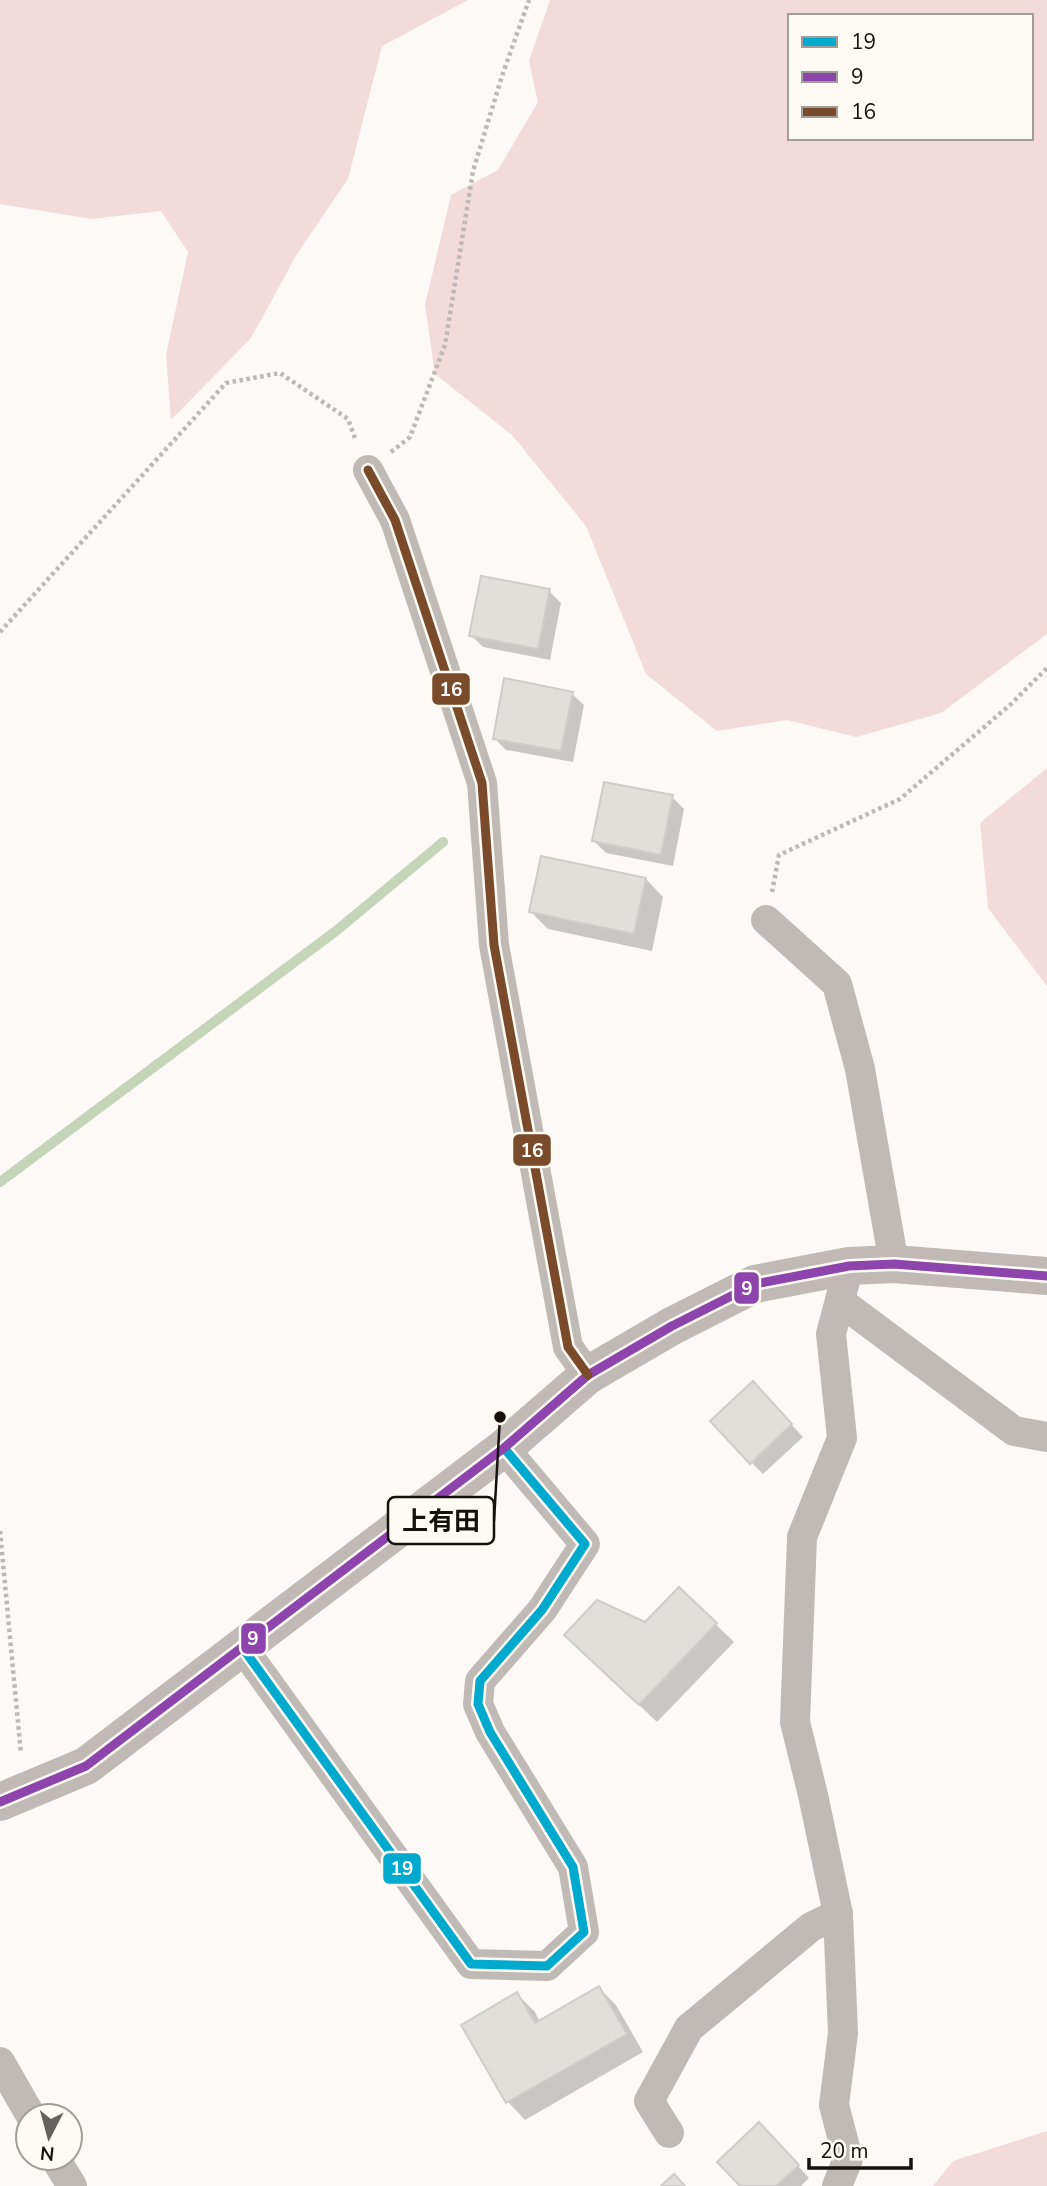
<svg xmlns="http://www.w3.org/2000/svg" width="1047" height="2186" font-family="'Nunito Sans','Noto Sans JP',sans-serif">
  <rect width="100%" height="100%" fill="#fcf9f6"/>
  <g fill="#f2dbd9" fill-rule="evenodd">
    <path d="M0 0H468L382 46 348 179 297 254 251 338 171 420 166 355 188 252 161 211 92 219 0 204Z"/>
    <path d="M550 0H1047V634L941 713 856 737 787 720 717 731 646 674 586 526 512 435 435 374 425 305 451 195 498 170 538 102 529 61ZM790 16H1031V138H790Z"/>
    <path d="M1047 768V986L988 908 980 823Z"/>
    <path d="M1047 2131V2186H933L953 2161Z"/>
  </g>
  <g fill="#0003">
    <path d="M549 591 561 603 550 660 483 647 471 635Z"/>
    <path d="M572 694 584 705 573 762 506 750 494 738Z"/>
    <path d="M672 797 684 809 673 866 606 853 594 841Z"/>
    <path d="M646 879 663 897 652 951 548 929 531 912Z"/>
    <path d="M764 1395 803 1437 763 1474 751 1462Z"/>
    <path d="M679 1589 734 1642 657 1722 584 1652 645 1624Z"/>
    <path d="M599 1988 616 2005 643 2052 525 2120 508 2102 463 2026 517 1994 535 2012 540 2022Z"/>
    <path d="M771 2136 809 2178 801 2186H742Z"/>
  </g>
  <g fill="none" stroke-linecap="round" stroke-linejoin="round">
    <path stroke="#c5d5b9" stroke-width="10" d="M0 1182 336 931 443 842"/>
  </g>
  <g fill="#e0dfda" stroke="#cecdc9" stroke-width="2">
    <path d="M481 576 550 589 538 649 469 636Z"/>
    <path d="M504 678 573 692 561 751 493 739Z"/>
    <path d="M604 782 673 795 661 855 592 841Z"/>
    <path d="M541 856 646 878 634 934 529 912Z"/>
    <path d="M753 1381 792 1424 750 1464 710 1421Z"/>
    <path d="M679 1587 717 1623 639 1705 564 1635 597 1600 645 1622Z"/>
    <path d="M599 1986 627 2034 506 2103 461 2025 517 1992 535 2023Z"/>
    <path d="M759 2122 799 2165 776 2186H740L717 2162Z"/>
    <path d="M674 2174 685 2186H661Z"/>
  </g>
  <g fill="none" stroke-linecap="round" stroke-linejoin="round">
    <g stroke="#bcb8b5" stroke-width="4.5" stroke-dasharray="3.5 3.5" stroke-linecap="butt">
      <path d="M391 452 410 437 445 345 473 171 502 76 529 0"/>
      <path d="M0 632 226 383 280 373 348 419 356 441"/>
      <path d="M772 892 779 855 900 799 1010 705 1047 668"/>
      <path d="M0 1531 21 1754"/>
    </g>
    <g stroke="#c0bab6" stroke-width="30">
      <path d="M368 470 395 520 482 783 494 945 568 1347 588 1375"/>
      <path d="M766 920 837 984 860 1069 894 1264"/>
      <path d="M841 1302 1014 1431 1047 1437"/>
      <path d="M242 1647 471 1964 547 1966 584 1932 573 1867 490 1732 478 1704 480 1681 542 1610 585 1544 504 1448"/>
      <path d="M0 2062 31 2116"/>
      <path d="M669 2133 649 2101 689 2028 811 1927 838 1914"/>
      <path d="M55 2158 72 2186"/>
      <path d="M837 2186 848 2159 834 2105 843 2033 838 1914 813 1795 795 1722 802 1537 842 1438 831 1334 849 1266"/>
    </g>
    <path stroke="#c0b9b5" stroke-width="38" d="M0 1802 86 1766 504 1448 588 1375 672 1326 755 1284 849 1266 894 1264 1047 1276"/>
    <g stroke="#fefaf4" stroke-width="14">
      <path id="bus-1" d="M242 1647 471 1964 547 1966 584 1932 573 1867 490 1732 478 1704 480 1681 542 1610 585 1544 504 1448"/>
    </g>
    <g stroke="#fefaf4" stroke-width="14">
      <path id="bus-2" d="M0 1802 86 1766 504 1448 588 1375 672 1326 755 1284 849 1266 894 1264 1047 1276"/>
    </g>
    <g stroke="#fefaf4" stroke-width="14">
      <path id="bus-3" d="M368 470 395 520 482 783 494 945 568 1347 588 1375"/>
    </g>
    <use href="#bus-1" stroke="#00a9ce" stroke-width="9"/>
    <use href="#bus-2" stroke="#8e44ad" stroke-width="9"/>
    <use href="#bus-3" stroke="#7a4b2a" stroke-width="9"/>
  </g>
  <path fill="none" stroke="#15110d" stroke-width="2.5" d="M500 1417L494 1521"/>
  <circle fill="#15110d" stroke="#fefaf4" stroke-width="2.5" cx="500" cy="1417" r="7"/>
  <rect fill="#fefaf4" stroke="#15110d" stroke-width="2.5" x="388" y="1497" width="106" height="47" rx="7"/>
  <g font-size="26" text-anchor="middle" font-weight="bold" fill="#15110d">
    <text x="441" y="1530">上有田</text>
  </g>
  <g stroke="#fefaf4" stroke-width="2.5">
    <rect x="431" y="672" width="40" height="34" rx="7" fill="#7a4b2a"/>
    <rect x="512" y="1133" width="40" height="34" rx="7" fill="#7a4b2a"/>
    <rect x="733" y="1271" width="27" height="34" rx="7" fill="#8e44ad"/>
    <rect x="240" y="1622" width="27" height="33" rx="7" fill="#8e44ad"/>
    <rect x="382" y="1852" width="40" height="33" rx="7" fill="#00a9ce"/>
  </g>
  <g font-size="19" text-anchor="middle" font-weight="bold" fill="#fff">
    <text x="451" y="696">16</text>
    <text x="532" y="1157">16</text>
    <text x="747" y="1295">9</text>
    <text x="253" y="1645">9</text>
    <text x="402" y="1875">19</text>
  </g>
  <rect x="788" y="14" width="245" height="126" fill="#fefaf4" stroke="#a19d98" stroke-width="2"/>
  <rect x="802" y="37" width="35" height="10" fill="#00a9ce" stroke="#a19d98" stroke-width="2"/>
  <text x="851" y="49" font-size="21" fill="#15110d">19</text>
  <rect x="802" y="72" width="35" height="10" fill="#8e44ad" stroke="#a19d98" stroke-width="2"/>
  <text x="851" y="84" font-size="21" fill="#15110d">9</text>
  <rect x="802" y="107" width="35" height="10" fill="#7a4b2a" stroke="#a19d98" stroke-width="2"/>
  <text x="851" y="119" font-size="21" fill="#15110d">16</text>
  <g transform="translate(49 2137) rotate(186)"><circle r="33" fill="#fefaf4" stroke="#a19d98" stroke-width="2"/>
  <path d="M0-5L12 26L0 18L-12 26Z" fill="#66625f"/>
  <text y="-10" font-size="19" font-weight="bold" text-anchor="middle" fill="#15110d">N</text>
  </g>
  <path d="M809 2158v10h102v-10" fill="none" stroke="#15110d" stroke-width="3.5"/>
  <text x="820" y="2158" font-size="21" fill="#15110d" stroke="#fefaf4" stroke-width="5" paint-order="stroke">20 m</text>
</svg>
